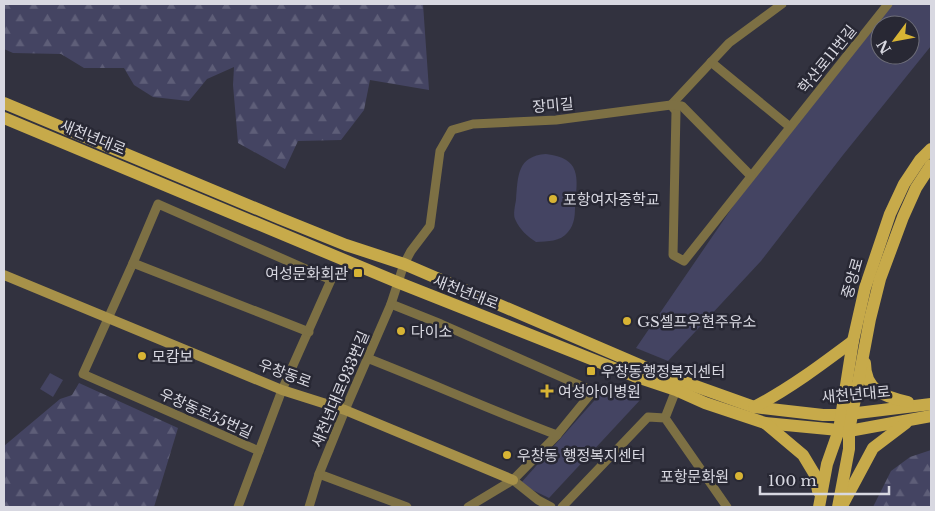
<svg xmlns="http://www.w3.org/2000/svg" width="935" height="511" font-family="'Libre Baskerville','Noto Sans KR',serif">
  <defs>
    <pattern id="forest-firs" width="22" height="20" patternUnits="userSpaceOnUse" patternTransform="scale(1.25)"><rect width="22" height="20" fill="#444462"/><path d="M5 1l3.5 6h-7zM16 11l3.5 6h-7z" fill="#5e5e78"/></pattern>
  </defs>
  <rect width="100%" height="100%" fill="#32323f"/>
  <g fill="url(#forest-firs)">
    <path d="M4 4H423L429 90 370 80 364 110 341 140 298 141 285 169 238 143 233 85 234 67 207 79 189 101 153 97 134 85 124 68H84L61 54 13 53 4 49Z"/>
    <path d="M79 383 178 428 154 507H4V446L60 399 72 395Z"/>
    <path d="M931 450V507H873L891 471 910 457Z"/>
  </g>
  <g fill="#444462" fill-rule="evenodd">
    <path d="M890 4H931V46L843 155 761 261 668 361 636 348 775 145ZM880 25H910V55H880Z"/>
    <path d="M546 154C581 158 578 177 575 205 575 214 575 224 568 232 560 242 548 241 536 242 527 236 520 230 515 219 513 214 515 206 516 200 518 176 517 156 546 154Z"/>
    <path d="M50 373 63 380 53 397 40 389Z"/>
    <path d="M609 384 641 399 549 498 520 484Z"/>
  </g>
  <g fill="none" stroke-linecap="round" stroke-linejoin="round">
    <g stroke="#7d7044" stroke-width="9">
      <path d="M711 62 790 127"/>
      <path d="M671 105 676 111 673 255 684 261 888 4"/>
      <path d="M671 105 729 43 782 4"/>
      <path d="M158 204 331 280 282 390 259 451 83 374 133 263Z"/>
      <path d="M133 263 309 332"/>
      <path d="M391 304 441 324 593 391 557 435 513 480 468 507"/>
      <path d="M367 358C431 383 493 411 557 435"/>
      <path d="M665 418 676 390"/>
      <path d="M319 474 407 507"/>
      <path d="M513 480 538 500 551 507"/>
      <path d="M238 507 259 451"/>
      <path d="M309 507 319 474 345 410 391 304 404 264 411 251 430 226 440 151 452 130 473 124 556 120 671 105 682 106 751 176"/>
      <path d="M562 507 648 417 665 418 727 507"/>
    </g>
    <path stroke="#a79149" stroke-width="10" d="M4 275 282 390 345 410 513 480"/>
    <g stroke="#c7aa4a" stroke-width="12">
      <path d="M4 103 279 218 346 245 404 264 656 372 754 407 823 415H841L931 404"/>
      <path d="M4 118 397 282 634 376 676 390 705 403 765 423 849 431 931 416"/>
      <path d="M865 363C865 391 885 397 908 402"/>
      <path d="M754 407C789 389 821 365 853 341"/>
      <path d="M765 423 803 455 815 475 818 491"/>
      <path d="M843 504 873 448 906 423"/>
      <path d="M819 507 827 464 839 430 853 341 865 288 890 214 904 184 920 160 931 149"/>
      <path d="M838 507 849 449V431L870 319 880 279 903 217 916 188 931 165"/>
    </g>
  </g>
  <g fill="#d8b434" stroke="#282834" stroke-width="2">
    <circle cx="553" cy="199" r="5"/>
    <rect x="353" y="268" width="10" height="10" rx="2.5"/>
    <circle cx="627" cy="321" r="5"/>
    <circle cx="401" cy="331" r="5"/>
    <circle cx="142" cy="356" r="5"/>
    <rect x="586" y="366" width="10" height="10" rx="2.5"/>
    <path d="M544.5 383.5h5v5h5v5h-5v5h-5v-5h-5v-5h5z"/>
    <circle cx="507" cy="455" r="5"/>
    <circle cx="739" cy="476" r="5"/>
  </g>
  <g text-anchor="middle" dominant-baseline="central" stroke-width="5" stroke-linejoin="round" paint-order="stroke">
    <g font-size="15" fill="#d8d8e1" stroke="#282834">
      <text transform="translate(827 59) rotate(-51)">학산로11번길</text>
      <text transform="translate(553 105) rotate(-5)">장미길</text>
      <text transform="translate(93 137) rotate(22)">새천년대로</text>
      <text transform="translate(852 278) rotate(-74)">중앙로</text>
      <text transform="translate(466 292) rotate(21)">새천년대로</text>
      <text transform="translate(285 373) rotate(20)">우창동로</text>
      <text transform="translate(340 389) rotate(-67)">새천년대로933번길</text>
      <text transform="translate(856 394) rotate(-5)">새천년대로</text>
      <text transform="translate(206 413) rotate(24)">우창동로55번길</text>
    </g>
    <g font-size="15" fill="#d8d8e1" stroke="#282834" text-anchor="start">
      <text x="563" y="199">포항여자중학교</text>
      <text x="348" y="273" text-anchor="end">여성문화회관</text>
      <text x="637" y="321">GS셀프우현주유소</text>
      <text x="411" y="331">다이소</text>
      <text x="152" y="356">모캄보</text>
      <text x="601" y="371">우창동행정복지센터</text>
      <text x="558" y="391">여성아이병원</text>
      <text x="517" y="455">우창동 행정복지센터</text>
      <text x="729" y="476" text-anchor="end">포항문화원</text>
    </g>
  </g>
  <rect width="935" height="511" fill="none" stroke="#d8d8e1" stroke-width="10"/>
  <g transform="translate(895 40) rotate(238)"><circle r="24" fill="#282834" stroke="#6e6e79"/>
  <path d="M0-4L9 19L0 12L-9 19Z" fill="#d8b434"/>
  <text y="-8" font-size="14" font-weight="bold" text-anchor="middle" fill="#d8d8e1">N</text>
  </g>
  <path d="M760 486v8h129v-8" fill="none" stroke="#d8d8e1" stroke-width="2.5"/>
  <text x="768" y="486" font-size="15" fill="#d8d8e1" stroke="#282834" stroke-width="4" paint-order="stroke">100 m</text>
</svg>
